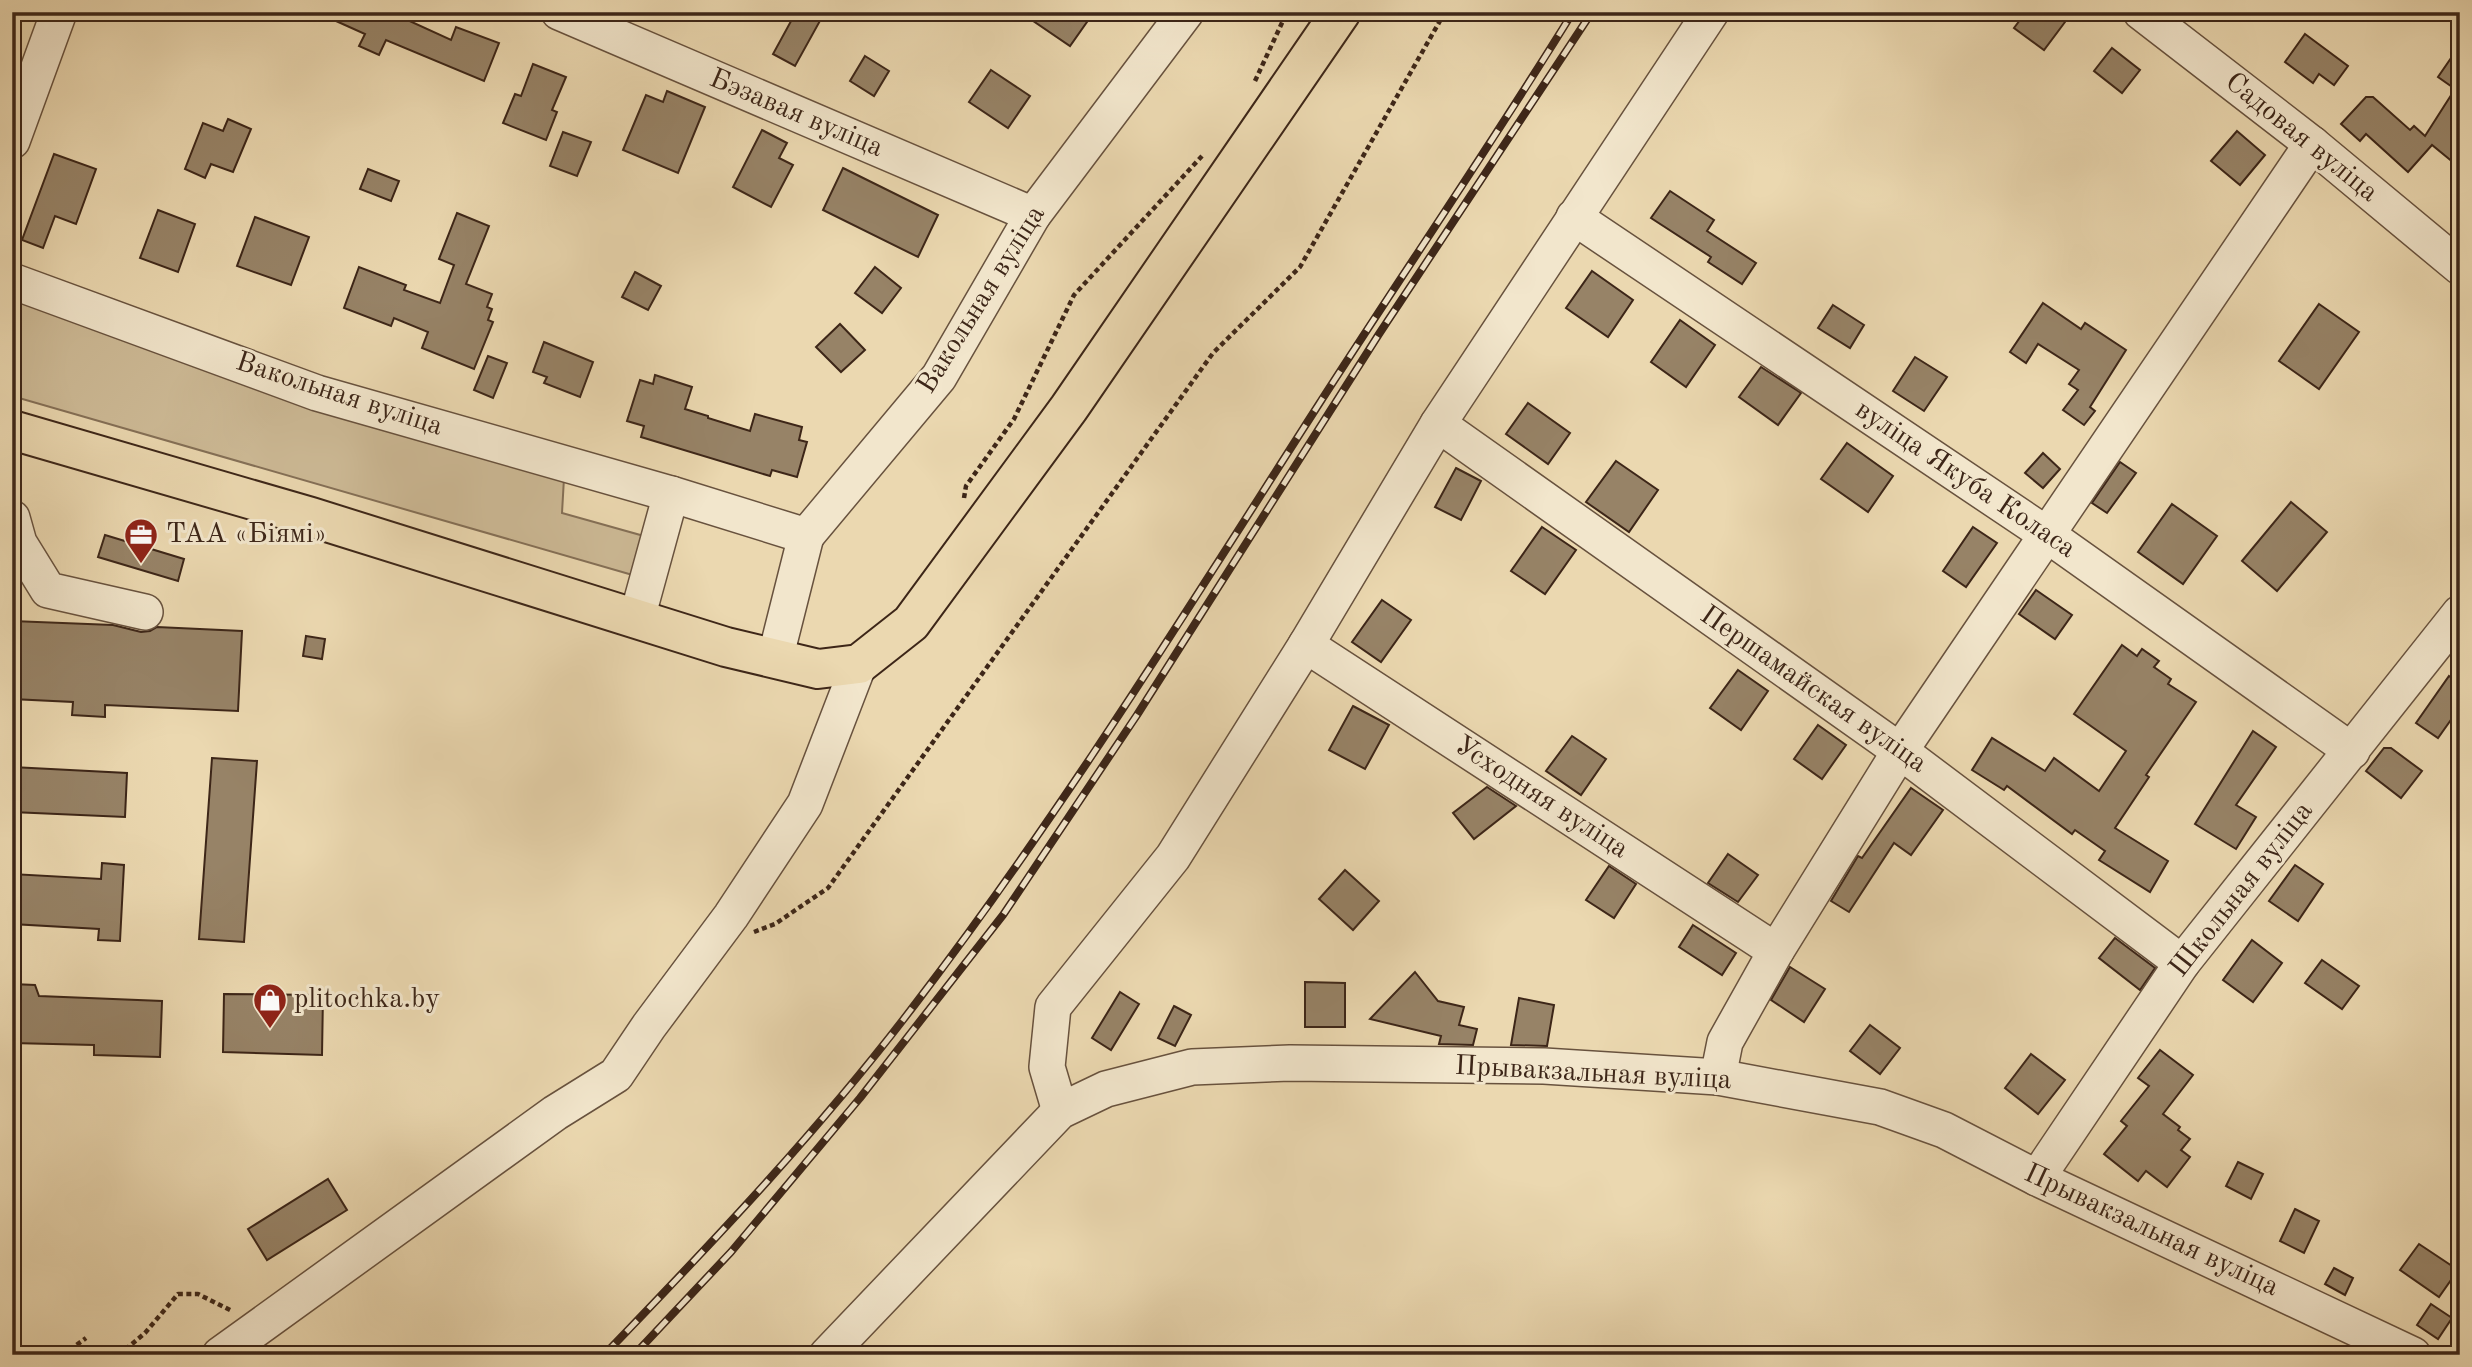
<svg xmlns="http://www.w3.org/2000/svg" width="2472" height="1367" font-family="'Old Standard TT',serif">
  <rect width="100%" height="100%" fill="#ebd8b0"/>
  <filter id="stains"><feTurbulence type="fractalNoise" baseFrequency=".00286" numOctaves="4"/><feColorMatrix values="0 0 0 0 .2 0 0 0 0 .09 0 0 0 0 .02 0 0 0 .5 -.17"/></filter>
  <radialGradient id="worn" r=".72"><stop offset=".6" stop-color="#630" stop-opacity="0"/><stop offset="1" stop-color="#630" stop-opacity=".3"/></radialGradient>
  <path fill="#cdba96" stroke="#857057" stroke-width="2" d="M12 300 564 478 562 513 651 538 636 576 12 396Z"/>
  <g fill="#978367" stroke="#3d2618" stroke-width="2">
    <path d="M316 12H390L451 40 456 27 499 43 484 81 386 40 379 55 359 46 365 34Z"/>
    <path d="M796 12H808L821 19 795 66 773 54Z"/>
    <path d="M1020 12H1094L1070 46Z"/>
    <path d="M2026 12H2052L2065 22 2044 50 2014 28Z"/>
    <path d="M2305 34 2348 66 2334 85 2319 74 2313 83 2285 62Z"/>
    <path d="M2460 45V168L2432 145 2408 172 2366 134 2360 141 2341 124 2366 97H2373L2410 130 2414 126 2425 136 2455 89 2438 77Z"/>
    <path d="M2112 48 2140 70 2122 93 2094 71Z"/>
    <path d="M865 56 889 71 874 96 850 81Z"/>
    <path d="M533 64 566 77 552 110 557 112 546 140 503 123 515 94 521 96Z"/>
    <path d="M991 70 1030 96 1008 128 969 102Z"/>
    <path d="M667 91 705 107 678 173 623 150 646 95 663 102Z"/>
    <path d="M228 119 251 129 233 172 211 164 205 178 185 169 203 123 223 131Z"/>
    <path d="M762 130 787 143 779 158 793 165 771 207 733 187Z"/>
    <path d="M2237 131 2265 155 2240 185 2211 161Z"/>
    <path d="M563 132 591 142 577 176 550 166Z"/>
    <path d="M54 154 96 169 76 224 55 216 43 248 22 240Z"/>
    <path d="M843 168 938 215 918 257 823 210Z"/>
    <path d="M368 169 399 181 391 201 360 189Z"/>
    <path d="M1670 191 1714 220 1707 231 1756 263 1742 284 1708 262 1711 257 1651 218Z"/>
    <path d="M158 210 195 224 178 272 140 258Z"/>
    <path d="M457 213 489 226 466 284 492 294 487 307 492 309 488 320 493 322 474 369 422 348 428 332 394 318 391 326 344 308 359 267 406 285 404 290 440 303 454 265 439 259Z"/>
    <path d="M255 217 309 237 291 285 237 266Z"/>
    <path d="M875 267 901 288 882 313 855 293Z"/>
    <path d="M1592 271 1633 300 1608 337 1566 308Z"/>
    <path d="M635 272 661 286 648 310 622 297Z"/>
    <path d="M2043 303 2081 329 2085 323 2126 350 2090 407 2095 411 2084 425 2063 410 2078 390 2069 384 2079 370 2038 344 2026 363 2010 352Z"/>
    <path d="M2319 304 2359 332 2319 389 2279 361Z"/>
    <path d="M1833 305 1864 325 1850 348 1818 328Z"/>
    <path d="M1680 320 1715 345 1686 387 1651 362Z"/>
    <path d="M840 324 865 350 841 372 816 347Z"/>
    <path d="M544 342 593 362 580 397 544 383 547 377 533 372Z"/>
    <path d="M488 356 507 363 493 398 474 390Z"/>
    <path d="M1915 357 1947 377 1924 411 1893 391Z"/>
    <path d="M1761 367 1801 393 1778 425 1739 397Z"/>
    <path d="M655 375 692 387 685 409 708 416V418L750 431 755 414 802 427 799 440 807 442 797 477 772 470 770 476 641 437 644 426 627 421 640 380 653 384Z"/>
    <path d="M1528 403 1570 433 1548 464 1506 434Z"/>
    <path d="M1847 443 1893 476 1868 512 1821 479Z"/>
    <path d="M2043 453 2060 469 2043 488 2025 473Z"/>
    <path d="M1616 461 1658 490 1629 532 1586 502Z"/>
    <path d="M2120 462 2136 473 2107 513 2092 503Z"/>
    <path d="M1456 468 1481 481 1461 520 1435 507Z"/>
    <path d="M2291 502 2327 532 2277 591 2242 561Z"/>
    <path d="M2172 504 2217 536 2183 584 2138 552Z"/>
    <path d="M1542 527 1576 550 1545 594 1511 571Z"/>
    <path d="M1973 527 1997 543 1966 587 1943 571Z"/>
    <path d="M105 535 184 559 178 581 98 557Z"/>
    <path d="M2036 590 2072 615 2055 639 2019 614Z"/>
    <path d="M1382 600 1411 620 1381 662 1352 642Z"/>
    <path d="M12 621 113 625 141 632 150 631 157 627 242 631 238 711 105 705V717L72 715 73 702 12 699Z"/>
    <path d="M306 636 325 639 322 659 303 656Z"/>
    <path d="M2122 645 2137 656 2142 649 2159 661 2154 667 2171 679 2168 684 2196 702 2146 775 2149 777 2115 828 2168 861 2150 892 2099 860 2105 851 2075 830 2072 834 2007 786 2004 790 1972 770 1992 738 2045 771 2054 758 2099 791 2126 751 2074 714Z"/>
    <path d="M1738 670 1768 691 1741 730 1710 708Z"/>
    <path d="M2449 676 2460 684V707L2438 738 2416 723Z"/>
    <path d="M1353 706 1389 725 1365 769 1329 750Z"/>
    <path d="M1818 725 1846 745 1822 779 1794 759Z"/>
    <path d="M2253 731 2276 747 2236 805 2256 817 2236 849 2195 824Z"/>
    <path d="M1572 736 1606 759 1581 795 1546 771Z"/>
    <path d="M2384 748H2391L2422 771 2401 798 2366 771Z"/>
    <path d="M212 758 257 761 244 942 199 939Z"/>
    <path d="M12 767 127 773 125 817 12 812Z"/>
    <path d="M1487 787 1516 806 1474 839 1453 813Z"/>
    <path d="M1911 788 1943 810 1911 855 1894 843 1849 912 1831 901 1858 856 1862 858Z"/>
    <path d="M1728 854 1758 875 1738 902 1708 883Z"/>
    <path d="M102 863 124 865 120 941 98 940 99 929 12 924V874L101 879Z"/>
    <path d="M2295 865 2323 884 2298 921 2269 901Z"/>
    <path d="M1609 866 1636 884 1614 918 1586 900Z"/>
    <path d="M1345 870 1379 901 1353 930 1319 899Z"/>
    <path d="M1693 925 1736 953 1722 975 1679 947Z"/>
    <path d="M2115 938 2155 968 2140 990 2099 958Z"/>
    <path d="M2252 940 2282 963 2253 1002 2223 980Z"/>
    <path d="M2322 960 2359 986 2342 1009 2305 983Z"/>
    <path d="M1790 967 1825 989 1804 1022 1771 1000Z"/>
    <path d="M1415 972 1438 1001 1464 1007 1459 1025 1477 1029 1473 1045 1439 1044 1441 1036 1370 1019Z"/>
    <path d="M1305 982 1345 983V1027H1305Z"/>
    <path d="M12 984 35 985 39 996 162 1001 160 1057 94 1055V1045L12 1043Z"/>
    <path d="M1120 992 1139 1004 1111 1050 1092 1038Z"/>
    <path d="M224 994 323 995 322 1055 223 1052Z"/>
    <path d="M1519 998 1554 1005 1547 1046 1511 1045Z"/>
    <path d="M1174 1006 1191 1015 1175 1046 1158 1038Z"/>
    <path d="M1870 1025 1900 1048 1880 1074 1850 1051Z"/>
    <path d="M2160 1050 2193 1075 2163 1114 2180 1127 2178 1130 2190 1139 2181 1150 2190 1157 2167 1187 2146 1171 2138 1181 2104 1154 2127 1126 2121 1121 2149 1086 2138 1078Z"/>
    <path d="M2031 1054 2065 1080 2038 1114 2005 1088Z"/>
    <path d="M2238 1162 2263 1174 2251 1199 2226 1186Z"/>
    <path d="M328 1179 347 1210 267 1260 248 1229Z"/>
    <path d="M2295 1209 2319 1221 2304 1253 2280 1241Z"/>
    <path d="M2419 1244 2458 1270 2439 1297 2400 1270Z"/>
    <path d="M2334 1268 2353 1278 2345 1295 2325 1284Z"/>
    <path d="M2431 1304 2452 1318 2438 1339 2417 1325Z"/>
  </g>
  <g fill="none" stroke-linecap="round" stroke-linejoin="round">
    <g stroke="#68523e" stroke-width="38">
      <g id="minor">
        <path d="M559 12 1033 215"/>
        <path d="M2141 12 2312 144 2460 267"/>
        <path d="M12 141 59 12"/>
        <path d="M1574 217 2046 534 2352 751"/>
        <path d="M12 281 317 393 671 494 806 536 939 377 1033 215 1186 12"/>
        <path d="M1438 424 1900 751 2182 963"/>
        <path d="M12 518 19 543 48 590 145 612"/>
        <path d="M637 618 671 494"/>
        <path d="M1306 645 1776 951"/>
        <path d="M775 659 806 536"/>
        <path d="M1718 1077 1725 1042 1776 951 1900 751 2312 144"/>
        <path d="M1060 1111 1047 1067 1053 1007 1173 857 1306 645 1438 424 1711 12"/>
        <path d="M2037 1178 2182 963 2460 613"/>
        <path d="M220 1355 555 1113 616 1075 649 1026 731 916 805 804 859 664"/>
        <path d="M827 1355 1060 1111 1106 1089 1192 1067 1290 1063 1544 1066 1718 1077 1880 1107 1944 1130 2037 1178 2413 1355"/>
      </g>
    </g>
    <g stroke="#3d2618" stroke-width="42">
      <path id="major" d="M12 430 311 517 726 647 818 669 859 664 911 623 1069 408 1341 12"/>
    </g>
    <g stroke="#3d2618" stroke-width="4.5" stroke-dasharray="5 3.5" stroke-linecap="butt">
      <path d="M1255 81 1287 12"/>
      <path d="M964 498 966 486 1014 419 1074 295 1202 156"/>
      <path d="M754 932 775 924 828 888 1213 353 1300 267 1445 12"/>
      <path d="M63 1355 86 1338"/>
      <path d="M119 1355 145 1333 178 1294H198L232 1311"/>
    </g>
    <use href="#minor" stroke="#f2e6cc" stroke-width="35"/>
    <use href="#major" stroke="#ebd8b0" stroke-width="38"/>
    <g stroke="#3d2618" stroke-width="8">
      <g id="rail">
        <path d="M604 1355C714 1241 824 1125 919 999 1064 809 1190 605 1319 404 1403 273 1491 145 1573 12"/>
        <path d="M634 1355 731 1252 860 1098 1003 915 1137 715 1379 334 1592 12"/>
      </g>
    </g>
    <use href="#rail" stroke="#f2e6cc" stroke-width="5" stroke-dasharray="16" stroke-linecap="butt"/>
  </g>
  <defs>
    <g id="office-pin" transform="scale(1.75)"><path d="M0 17L-7.5 6A9.5 9.5 0 1 1 7.5 6Z" fill="#8f2418" stroke="#f2e6cc"/><path d="M-6-3h4V-5.5h4V-3h4V5H-6ZM-1-4.5V-3h2v-1.5ZM-6 0V1H6V0Z" fill="#fff"/></g>
    <g id="shop-pin" transform="scale(1.75)"><path d="M0 17L-7.5 6A9.5 9.5 0 1 1 7.5 6Z" fill="#8f2418" stroke="#f2e6cc"/><path d="M-5-2.5h2.3a2.7 3.5 0 0 1 5.4 0H5L5.5 6h-11ZM-1.5-2.5h3a1.5 2.3 0 0 0-3 0Z" fill="#fff"/></g>
  </defs>
  <g fill-rule="evenodd">
    <use href="#office-pin" x="141" y="535"/>
    <use href="#shop-pin" x="270" y="1000"/>
  </g>
  <g text-anchor="middle" dominant-baseline="central" stroke-width="6" stroke-linejoin="round" paint-order="stroke">
    <g font-size="28" fill="#3d2618" stroke="#f2e6cc">
      <text transform="translate(796 114) rotate(23)">Бэзавая вуліца</text>
      <text transform="translate(2301 138) rotate(39)">Садовая вуліца</text>
      <text transform="translate(982 300) rotate(-58)">Вакольная вуліца</text>
      <text transform="translate(339 395) rotate(18)">Вакольная вуліца</text>
      <text transform="translate(1965 480) rotate(34)">вуліца Якуба Коласа</text>
      <text transform="translate(1813 690) rotate(35)">Першамайская вуліца</text>
      <text transform="translate(1541 798) rotate(33)">Усходняя вуліца</text>
      <text transform="translate(2242 890) rotate(-52)">Школьная вуліца</text>
      <text transform="translate(1593 1074) rotate(3)">Прывакзальная вуліца</text>
      <text transform="translate(2151 1231) rotate(25)">Прывакзальная вуліца</text>
    </g>
    <g font-size="28" fill="#3d2618" stroke="#f2e6cc" text-anchor="start">
      <text x="166" y="535">ТАА «Біямі»</text>
      <text x="294" y="1000">plitochka.by</text>
    </g>
  </g>
  <rect width="2472" height="1367" fill="none" stroke="#ebd8b0" stroke-width="42"/>
  <rect x="14" y="14" width="2444" height="1339" fill="none" stroke="#3d2618" stroke-width="3.5"/>
  <rect x="21" y="21" width="2430" height="1325" fill="none" stroke="#3d2618" stroke-width="2"/>
  <rect width="100%" height="100%" filter="url(#stains)"/>
  <rect width="100%" height="100%" fill="url(#worn)"/>
</svg>
